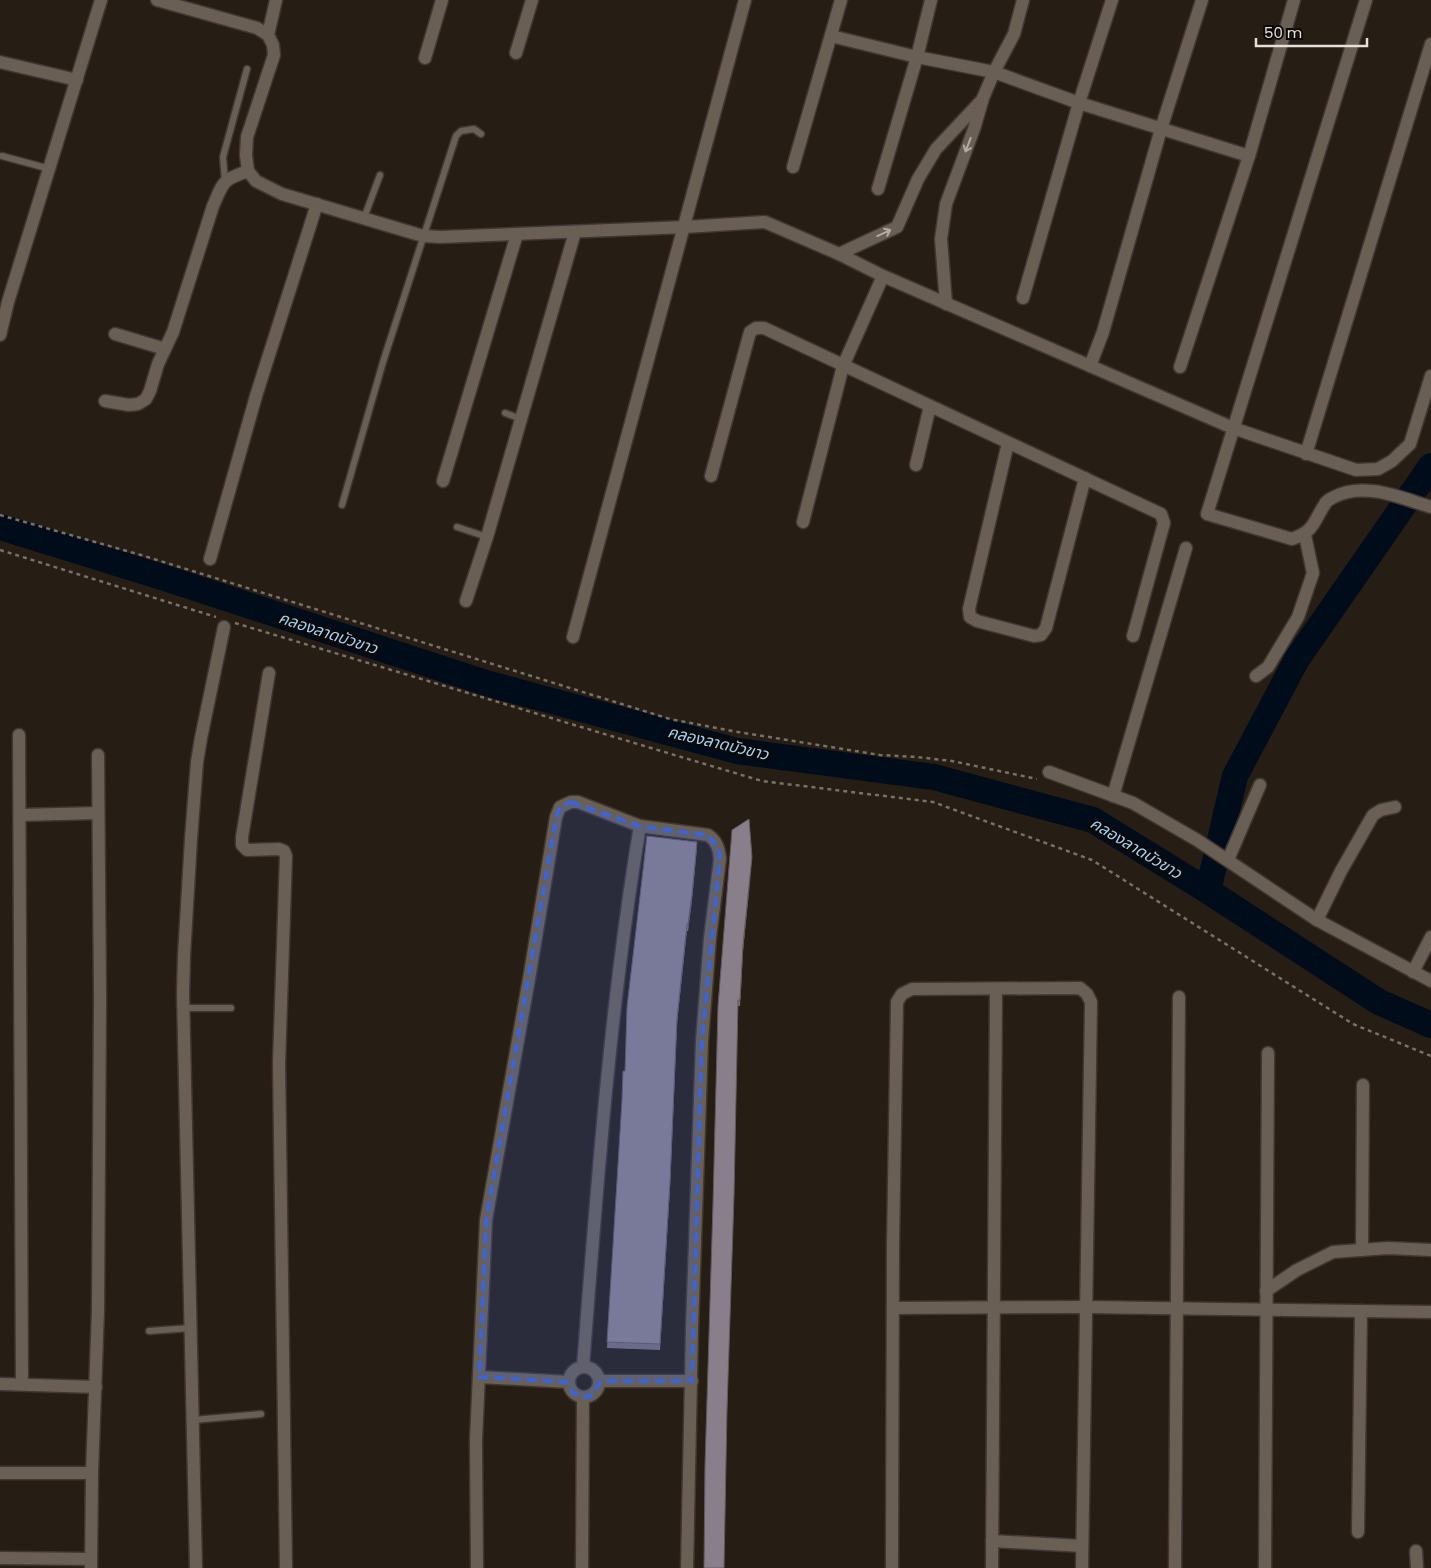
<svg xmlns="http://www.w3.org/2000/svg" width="1431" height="1568" font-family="Poppins,'Noto Sans Thai',sans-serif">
  <rect width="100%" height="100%" fill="#261d14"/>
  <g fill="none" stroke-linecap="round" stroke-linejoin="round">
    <g stroke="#000c19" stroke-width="26">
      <path d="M0 527 162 577 486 683 737 751 934 777 1093 820 1208 891 1379 1002 1431 1025"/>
      <path d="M1208 891 1235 776 1297 659 1431 466"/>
    </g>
    <g stroke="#3e3732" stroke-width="9">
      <g id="service">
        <path d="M2 156 50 169"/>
        <path d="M225 181 223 157 247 69"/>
        <path d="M364 218 380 175"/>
        <path d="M505 413 521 419"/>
        <path d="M342 505 383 362 456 136 461 131 474 129 481 134"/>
        <path d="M457 527 487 537"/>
        <path d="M184 1008H231"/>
        <path d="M149 1331 191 1328"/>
        <path d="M193 1420 261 1414"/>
      </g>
    </g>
    <g stroke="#3e3732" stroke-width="15">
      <g id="minor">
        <path d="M157 0 257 28 268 35 273 45 274 55 247 137 246 155 248 171 256 181 282 194 423 236 441 237 685 227 765 222 839 254 883 276 1233 428 1356 470 1378 469 1392 461 1410 444 1431 376"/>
        <path d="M1366 0 1207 514 1292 539C1315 531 1313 522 1325 504 1327 500 1330 499 1334 497 1364 481 1401 498 1431 507"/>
        <path d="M268 35 276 0"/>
        <path d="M831 36 917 57 994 72 1079 103 1249 156"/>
        <path d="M516 53 532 0"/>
        <path d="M425 58 442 0"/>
        <path d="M0 62 77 80"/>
        <path d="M793 167 841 0"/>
        <path d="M878 189 917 57 931 0"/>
        <path d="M839 254 897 227 918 179 936 149 982 100"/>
        <path d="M1023 298 1079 103 1112 0"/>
        <path d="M946 304 941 239 946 204 974 129 983 98 994 72 1014 34 1023 0"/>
        <path d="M115 334 165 349"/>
        <path d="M0 335 8 302 101 0"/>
        <path d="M1090 366 1103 332 1161 129 1202 0"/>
        <path d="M1180 367 1249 156 1294 0"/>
        <path d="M105 401 129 405 138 404 146 399 150 391 158 364 173 332 213 206C224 181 222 180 248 171"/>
        <path d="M1008 443 969 609 970 617 977 621 1034 636 1041 635 1046 628 1085 478"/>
        <path d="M1306 454 1431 44"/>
        <path d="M916 465 930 406"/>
        <path d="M711 476 750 332 756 328H764L1161 514 1164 523 1133 636"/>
        <path d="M443 481 517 234"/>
        <path d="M803 522 843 366 883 276"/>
        <path d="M210 559 256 396 317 204"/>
        <path d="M466 601 487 537 575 232"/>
        <path d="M573 637 745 0"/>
        <path d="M269 673 242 837V845L247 850 279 849 284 851 286 856 279 1063 286 1568"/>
        <path d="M1256 676 1268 667 1298 617 1313 573 1305 535"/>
        <path d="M19 735 22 1384"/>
        <path d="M1049 772 1133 803 1197 840 1317 920 1431 981"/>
        <path d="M1113 796 1186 548"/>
        <path d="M20 815 98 813"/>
        <path d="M1228 860 1260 785"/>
        <path d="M1317 920 1341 871 1373 815 1381 810 1395 807"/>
        <path d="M1413 972 1431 937"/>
        <path d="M1362 1250 1363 1085"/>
        <path d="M1266 1291 1297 1270 1333 1252 1388 1248 1431 1250"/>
        <path d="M893 1308 1086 1307 1431 1312"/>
        <circle cx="584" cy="1382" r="15"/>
        <path d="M583 1367C597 1186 610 1005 640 826"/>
        <path d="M479 1377 569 1382"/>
        <path d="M599 1381H692"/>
        <path d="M0 1384 96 1387"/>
        <path d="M0 1473H92"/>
        <path d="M1358 1532 1361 1311"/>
        <path d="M992 1541 1082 1546"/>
        <path d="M1416 1551 1417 1568"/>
        <path d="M0 1558 91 1559"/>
        <path d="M91 1568 92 1473 98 1310 100 997 98 755"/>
        <path d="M196 1568 183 994 184 956 191 839 197 762 201 738 224 627"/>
        <path d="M477 1568 476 1440 486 1220 530 973 556 817 560 807 571 802H578L640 826 708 835C717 841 719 849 720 859L710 938 702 1041 692 1329 687 1568"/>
        <path d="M582 1568 583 1398"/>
        <path d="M892 1568 893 1246 897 1002 902 994 912 989 1080 988 1087 994 1091 1002 1082 1568"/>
        <path d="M992 1568 996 989"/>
        <path d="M1175 1568 1179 997"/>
        <path d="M1265 1568 1268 1053"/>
      </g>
    </g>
    <g stroke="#797169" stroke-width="2.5" stroke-dasharray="4 4" stroke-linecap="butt">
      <path d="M0 515 141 555 670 719 738 732 880 755 917 757 952 761 1037 779"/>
      <path d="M0 550 216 617"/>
      <path d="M235 623 671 754 762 781 933 802 1092 860 1353 1024 1431 1056"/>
    </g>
    <use href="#service" stroke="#695f54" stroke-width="6"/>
    <use href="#minor" stroke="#695f54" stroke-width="12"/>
  </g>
  <g fill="#766d78">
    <path d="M697 848 692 900 688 931H687L677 1024 670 1188 660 1350 607 1348 625 1071Z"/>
    <path d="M752 863 743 951 740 1006H738L727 1415 713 1204Z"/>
  </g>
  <g fill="#605961">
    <path d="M697 842 692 900 688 931V924Z"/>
    <path d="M752 857 743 951 740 1006 743 944Z"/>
    <path d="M687 924 677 1024 670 1188 660 1350 677 1018Z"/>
  </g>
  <g fill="#897f8b" stroke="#605961">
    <path d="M749 819 752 857 743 944 740 1000H738L734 1196 727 1409 724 1568H704L705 1465 713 1204 718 1006 732 830Z"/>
    <path d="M647 836 697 842 692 894 688 924H687L677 1018 670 1181 660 1344 607 1342 622 1100 623 1071H625L627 1007Z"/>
  </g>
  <defs><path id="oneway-shaft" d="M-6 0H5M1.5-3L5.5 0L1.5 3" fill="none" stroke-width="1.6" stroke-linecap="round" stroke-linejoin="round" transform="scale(1.25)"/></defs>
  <g stroke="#b4aca4">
    <use href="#oneway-shaft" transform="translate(968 145) rotate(111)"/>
    <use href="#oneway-shaft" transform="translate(884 233) rotate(-25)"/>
  </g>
  <path fill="#3b64d8" fill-opacity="0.2" stroke="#3b64d8" stroke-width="4" stroke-dasharray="10 6" stroke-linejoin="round" d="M571 802 640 826 708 835 719 848 720 859 702 1041 692 1381H601L593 1395 583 1398 573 1393 566 1382 479 1377 486 1220 556 817 560 807Z"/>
  <g text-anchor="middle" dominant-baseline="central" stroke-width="5" stroke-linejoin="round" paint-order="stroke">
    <g font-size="16" font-style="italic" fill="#a0d4fa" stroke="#0c0805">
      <text transform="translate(328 633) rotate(18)">คลองลาดบัวขาว</text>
      <text transform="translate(718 743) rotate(13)">คลองลาดบัวขาว</text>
      <text transform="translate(1136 848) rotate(31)">คลองลาดบัวขาว</text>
    </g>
  </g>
  <path d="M1256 38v8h111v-8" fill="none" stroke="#e6e0da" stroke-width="2.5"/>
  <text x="1264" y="38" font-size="15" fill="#e6e0da" stroke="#0c0805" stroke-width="4" paint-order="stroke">50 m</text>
</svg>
